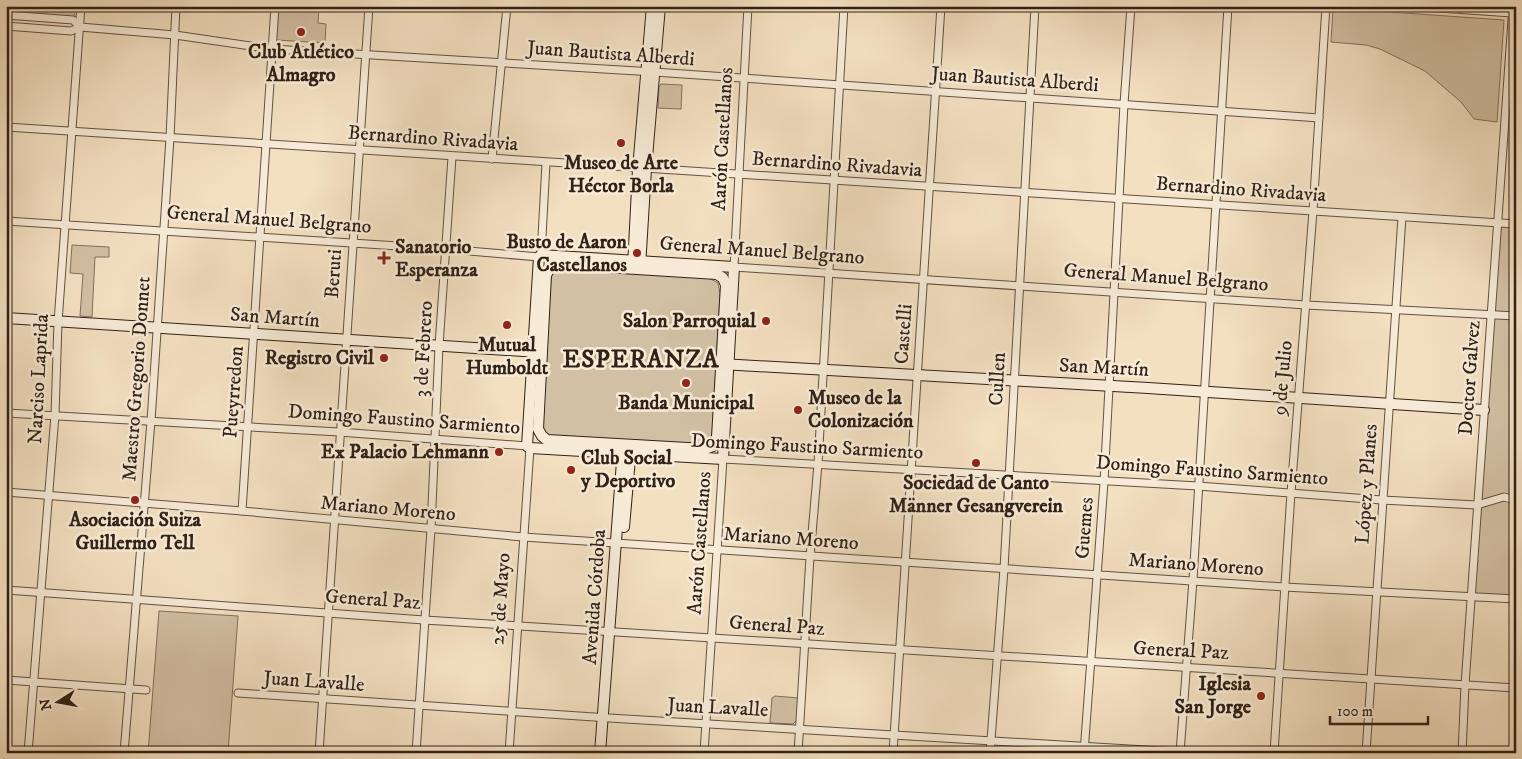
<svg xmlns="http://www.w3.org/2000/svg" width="1522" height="759" font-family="'IM FELL DW Pica',serif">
  <rect width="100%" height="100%" fill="#f3e0c1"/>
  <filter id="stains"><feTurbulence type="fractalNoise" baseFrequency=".004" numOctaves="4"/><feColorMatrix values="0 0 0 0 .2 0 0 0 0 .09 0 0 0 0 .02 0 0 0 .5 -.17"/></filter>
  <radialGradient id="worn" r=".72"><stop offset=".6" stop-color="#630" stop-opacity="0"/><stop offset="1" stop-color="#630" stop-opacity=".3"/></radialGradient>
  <g fill="#d2c0a4" stroke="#82705d">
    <path d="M6 6H75L74 17 6 13Z"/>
    <path d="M278 6H319L318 23 326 24 325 43 276 40Z"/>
    <path d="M1333 8 1504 20 1497 122 1474 119 1461 102 1425 71 1380 49 1366 45 1331 42Z"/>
    <path d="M661 84 682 85 681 109 658 108 659 87Z"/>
    <path d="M1497 223 1516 224V599L1471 596Z"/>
    <path d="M72 245 109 247V257H95L92 317 80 316 83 274 70 273Z"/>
    <path d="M561 269 709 278 718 283 720 293 712 437 708 444 550 437 543 430 542 425 551 276 553 272Z"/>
    <path d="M159 611 238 616 228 753H148Z"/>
    <path d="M775 696 799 698 797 720 793 724 770 723 772 698Z"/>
  </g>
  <path fill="#b19f87" stroke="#7e6d5a" d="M594 350 608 351 610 353 609 361 608 363 593 362V361L588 359V354L594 352Z"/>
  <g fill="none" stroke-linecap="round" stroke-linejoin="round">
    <g stroke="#625141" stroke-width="9">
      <g id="minor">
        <path d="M748 6 734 267 1306 305 1516 316"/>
        <path d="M1410 6 1512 13"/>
        <path d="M6 15 73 20 80 27"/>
        <path d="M6 26 71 31 80 27 175 35 272 49 654 72 1319 118"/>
        <path d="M6 127 1516 224"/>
        <path d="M492 159 507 6"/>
        <path d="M6 221 445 249 539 257"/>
        <path d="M541 255 546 163"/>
        <path d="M6 413 339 432 527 446"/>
        <path d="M6 492 242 511 523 537 1284 587 1516 599"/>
        <path d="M242 511 275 6"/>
        <path d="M6 590 424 620 1516 688"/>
        <path d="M6 680 146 690"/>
        <path d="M238 693 609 718 1196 753"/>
        <path d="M28 753 55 415 58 322 81 6"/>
        <path d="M124 753 151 421 170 138 176 6"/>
        <path d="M319 753 369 6"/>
        <path d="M416 753 431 529 439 346 452 157"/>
        <path d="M509 753 530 448"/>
        <path d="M704 753 723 459 1198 486 1382 500 1477 505 1504 497 1516 500"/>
        <path d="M798 753 810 557 818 464 844 6"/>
        <path d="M893 753 941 6"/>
        <path d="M990 753 1004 569 1035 6"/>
        <path d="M1084 753 1104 482 1124 104 1131 6"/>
        <path d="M1180 753 1193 580 1228 6"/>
        <path d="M1274 753 1291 493 1313 211 1326 6"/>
        <path d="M1366 753 1402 217"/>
        <path d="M1462 753 1465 685 1513 6"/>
      </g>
    </g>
    <g stroke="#312116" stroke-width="12">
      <g id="secondary">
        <path d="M541 255 734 267 723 459 530 448 527 446 539 257Z"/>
        <path d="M557 264 717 274 723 278 726 285 717 437 713 446 705 449 547 440 542 436 538 429 546 275 550 268Z"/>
        <path d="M633 267 638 169 652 6"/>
        <path d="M640 267 646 169 660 6"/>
        <path d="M6 318 539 352"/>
        <path d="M721 364 1148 388 1484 410"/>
        <path d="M624 527 631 447"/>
        <path d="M600 753 623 448"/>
      </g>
    </g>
    <use href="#minor" stroke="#f7ebd7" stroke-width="7"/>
    <use href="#secondary" stroke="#f7ebd7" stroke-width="10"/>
  </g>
  <g fill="#8f2418" stroke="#f7ebd7" stroke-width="2">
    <circle cx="301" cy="32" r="5"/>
    <circle cx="621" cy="143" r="5"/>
    <circle cx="637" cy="253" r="5"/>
    <path d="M381.5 250.5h5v5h5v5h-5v5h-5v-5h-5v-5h5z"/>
    <circle cx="766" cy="321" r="5"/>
    <circle cx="507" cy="325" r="5"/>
    <circle cx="384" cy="358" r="5"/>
    <circle cx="686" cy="383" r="5"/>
    <circle cx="798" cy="410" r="5"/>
    <circle cx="499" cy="452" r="5"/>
    <circle cx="976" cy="463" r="5"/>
    <circle cx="571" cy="470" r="5"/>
    <circle cx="135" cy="500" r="5"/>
    <circle cx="1261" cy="696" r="5"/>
  </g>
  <g text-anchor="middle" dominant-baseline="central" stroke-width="5" stroke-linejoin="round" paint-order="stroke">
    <g font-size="20" font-weight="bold" fill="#312116" stroke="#f7ebd7">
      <text x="301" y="52">Club Atlético<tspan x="301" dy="23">Almagro</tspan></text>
      <text x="621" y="163">Museo de Arte<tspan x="621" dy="23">Héctor Borla</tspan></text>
      <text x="627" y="242" text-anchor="end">Busto de Aaron<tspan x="627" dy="23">Castellanos</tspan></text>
      <text x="395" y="247" text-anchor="start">Sanatorio<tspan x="395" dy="23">Esperanza</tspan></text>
      <text x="756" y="321" text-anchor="end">Salon Parroquial</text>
      <text x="507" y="345">Mutual<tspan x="507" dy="23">Humboldt</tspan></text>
      <text x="374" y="358" text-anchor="end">Registro Civil</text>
      <text x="808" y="398" text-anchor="start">Museo de la<tspan x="808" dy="23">Colonización</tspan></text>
      <text x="686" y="403">Banda Municipal</text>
      <text x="489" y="452" text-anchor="end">Ex Palacio Lehmann</text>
      <text x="581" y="458" text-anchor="start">Club Social<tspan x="581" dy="23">y Deportivo</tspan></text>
      <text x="976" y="483">Sociedad de Canto<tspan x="976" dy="23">Männer Gesangverein</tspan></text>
      <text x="135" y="520">Asociación Suiza<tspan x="135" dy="23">Guillermo Tell</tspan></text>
      <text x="1251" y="684" text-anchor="end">Iglesia<tspan x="1251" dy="23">San Jorge</tspan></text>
    </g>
    <g font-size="20" fill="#312116" stroke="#f7ebd7">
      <text transform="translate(611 54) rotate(4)">Juan Bautista Alberdi</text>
      <text transform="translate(1015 80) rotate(4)">Juan Bautista Alberdi</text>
      <text transform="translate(433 139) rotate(4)">Bernardino Rivadavia</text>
      <text transform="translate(723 139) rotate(-87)">Aarón Castellanos</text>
      <text transform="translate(837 165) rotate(4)">Bernardino Rivadavia</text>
      <text transform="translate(1241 190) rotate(4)">Bernardino Rivadavia</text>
      <text transform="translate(269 220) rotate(4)">General Manuel Belgrano</text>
      <text transform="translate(762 251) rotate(4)">General Manuel Belgrano</text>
      <text transform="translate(334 274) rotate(-86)">Beruti</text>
      <text transform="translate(1166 278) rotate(4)">General Manuel Belgrano</text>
      <text transform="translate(275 318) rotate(4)">San Martín</text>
      <text transform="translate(904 334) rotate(-86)">Castelli</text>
      <text transform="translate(424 349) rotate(-87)">3 de Febrero</text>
      <text transform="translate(1104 368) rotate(3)">San Martín</text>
      <text transform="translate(1283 378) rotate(-85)">9 de Julio</text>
      <text transform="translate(1470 378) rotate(-86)">Doctor Galvez</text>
      <text transform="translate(39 379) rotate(-87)">Narciso Laprida</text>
      <text transform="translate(137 379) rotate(-86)">Maestro Gregorio Donnet</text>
      <text transform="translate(998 379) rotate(-87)">Cullen</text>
      <text transform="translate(234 392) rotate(-86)">Pueyrredon</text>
      <text transform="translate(404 420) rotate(4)">Domingo Faustino Sarmiento</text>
      <text transform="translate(807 447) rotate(3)">Domingo Faustino Sarmiento</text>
      <text transform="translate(1212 471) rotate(4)">Domingo Faustino Sarmiento</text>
      <text transform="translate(1367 484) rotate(-86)">López y Planes</text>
      <text transform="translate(388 509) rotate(5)">Mariano Moreno</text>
      <text transform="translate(1085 528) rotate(-86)">Guemes</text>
      <text transform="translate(791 539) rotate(4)">Mariano Moreno</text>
      <text transform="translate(700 543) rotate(-86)">Aarón Castellanos</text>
      <text transform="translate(1196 565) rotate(4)">Mariano Moreno</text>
      <text transform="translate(595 597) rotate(-86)">Avenida Córdoba</text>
      <text transform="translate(501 599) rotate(-86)">25 de Mayo</text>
      <text transform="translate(373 600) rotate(4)">General Paz</text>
      <text transform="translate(777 626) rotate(4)">General Paz</text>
      <text transform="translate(1181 651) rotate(3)">General Paz</text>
      <text transform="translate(314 682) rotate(4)">Juan Lavalle</text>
      <text transform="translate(718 708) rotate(3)">Juan Lavalle</text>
    </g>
    <g font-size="25" font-weight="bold" letter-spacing="1" fill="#312116" stroke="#f7ebd7">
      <text x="641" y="359">ESPERANZA</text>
    </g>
  </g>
  <rect width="1522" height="759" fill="none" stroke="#f3e0c1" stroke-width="25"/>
  <rect x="8" y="8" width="1507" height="744" fill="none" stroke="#312116" stroke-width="2.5"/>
  <rect x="12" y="12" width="1497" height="734" fill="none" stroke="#312116"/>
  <g transform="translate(58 702) rotate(259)" stroke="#f7ebd7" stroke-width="4" paint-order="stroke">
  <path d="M0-4L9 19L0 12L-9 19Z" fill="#312116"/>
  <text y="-8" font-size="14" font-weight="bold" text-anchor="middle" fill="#312116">N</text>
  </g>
  <path d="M1330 716v8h98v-8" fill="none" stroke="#312116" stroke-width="2.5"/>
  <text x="1337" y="716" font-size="15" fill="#312116" stroke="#f7ebd7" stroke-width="4" paint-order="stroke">100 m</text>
  <rect width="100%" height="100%" filter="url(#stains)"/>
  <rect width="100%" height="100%" fill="url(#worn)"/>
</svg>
